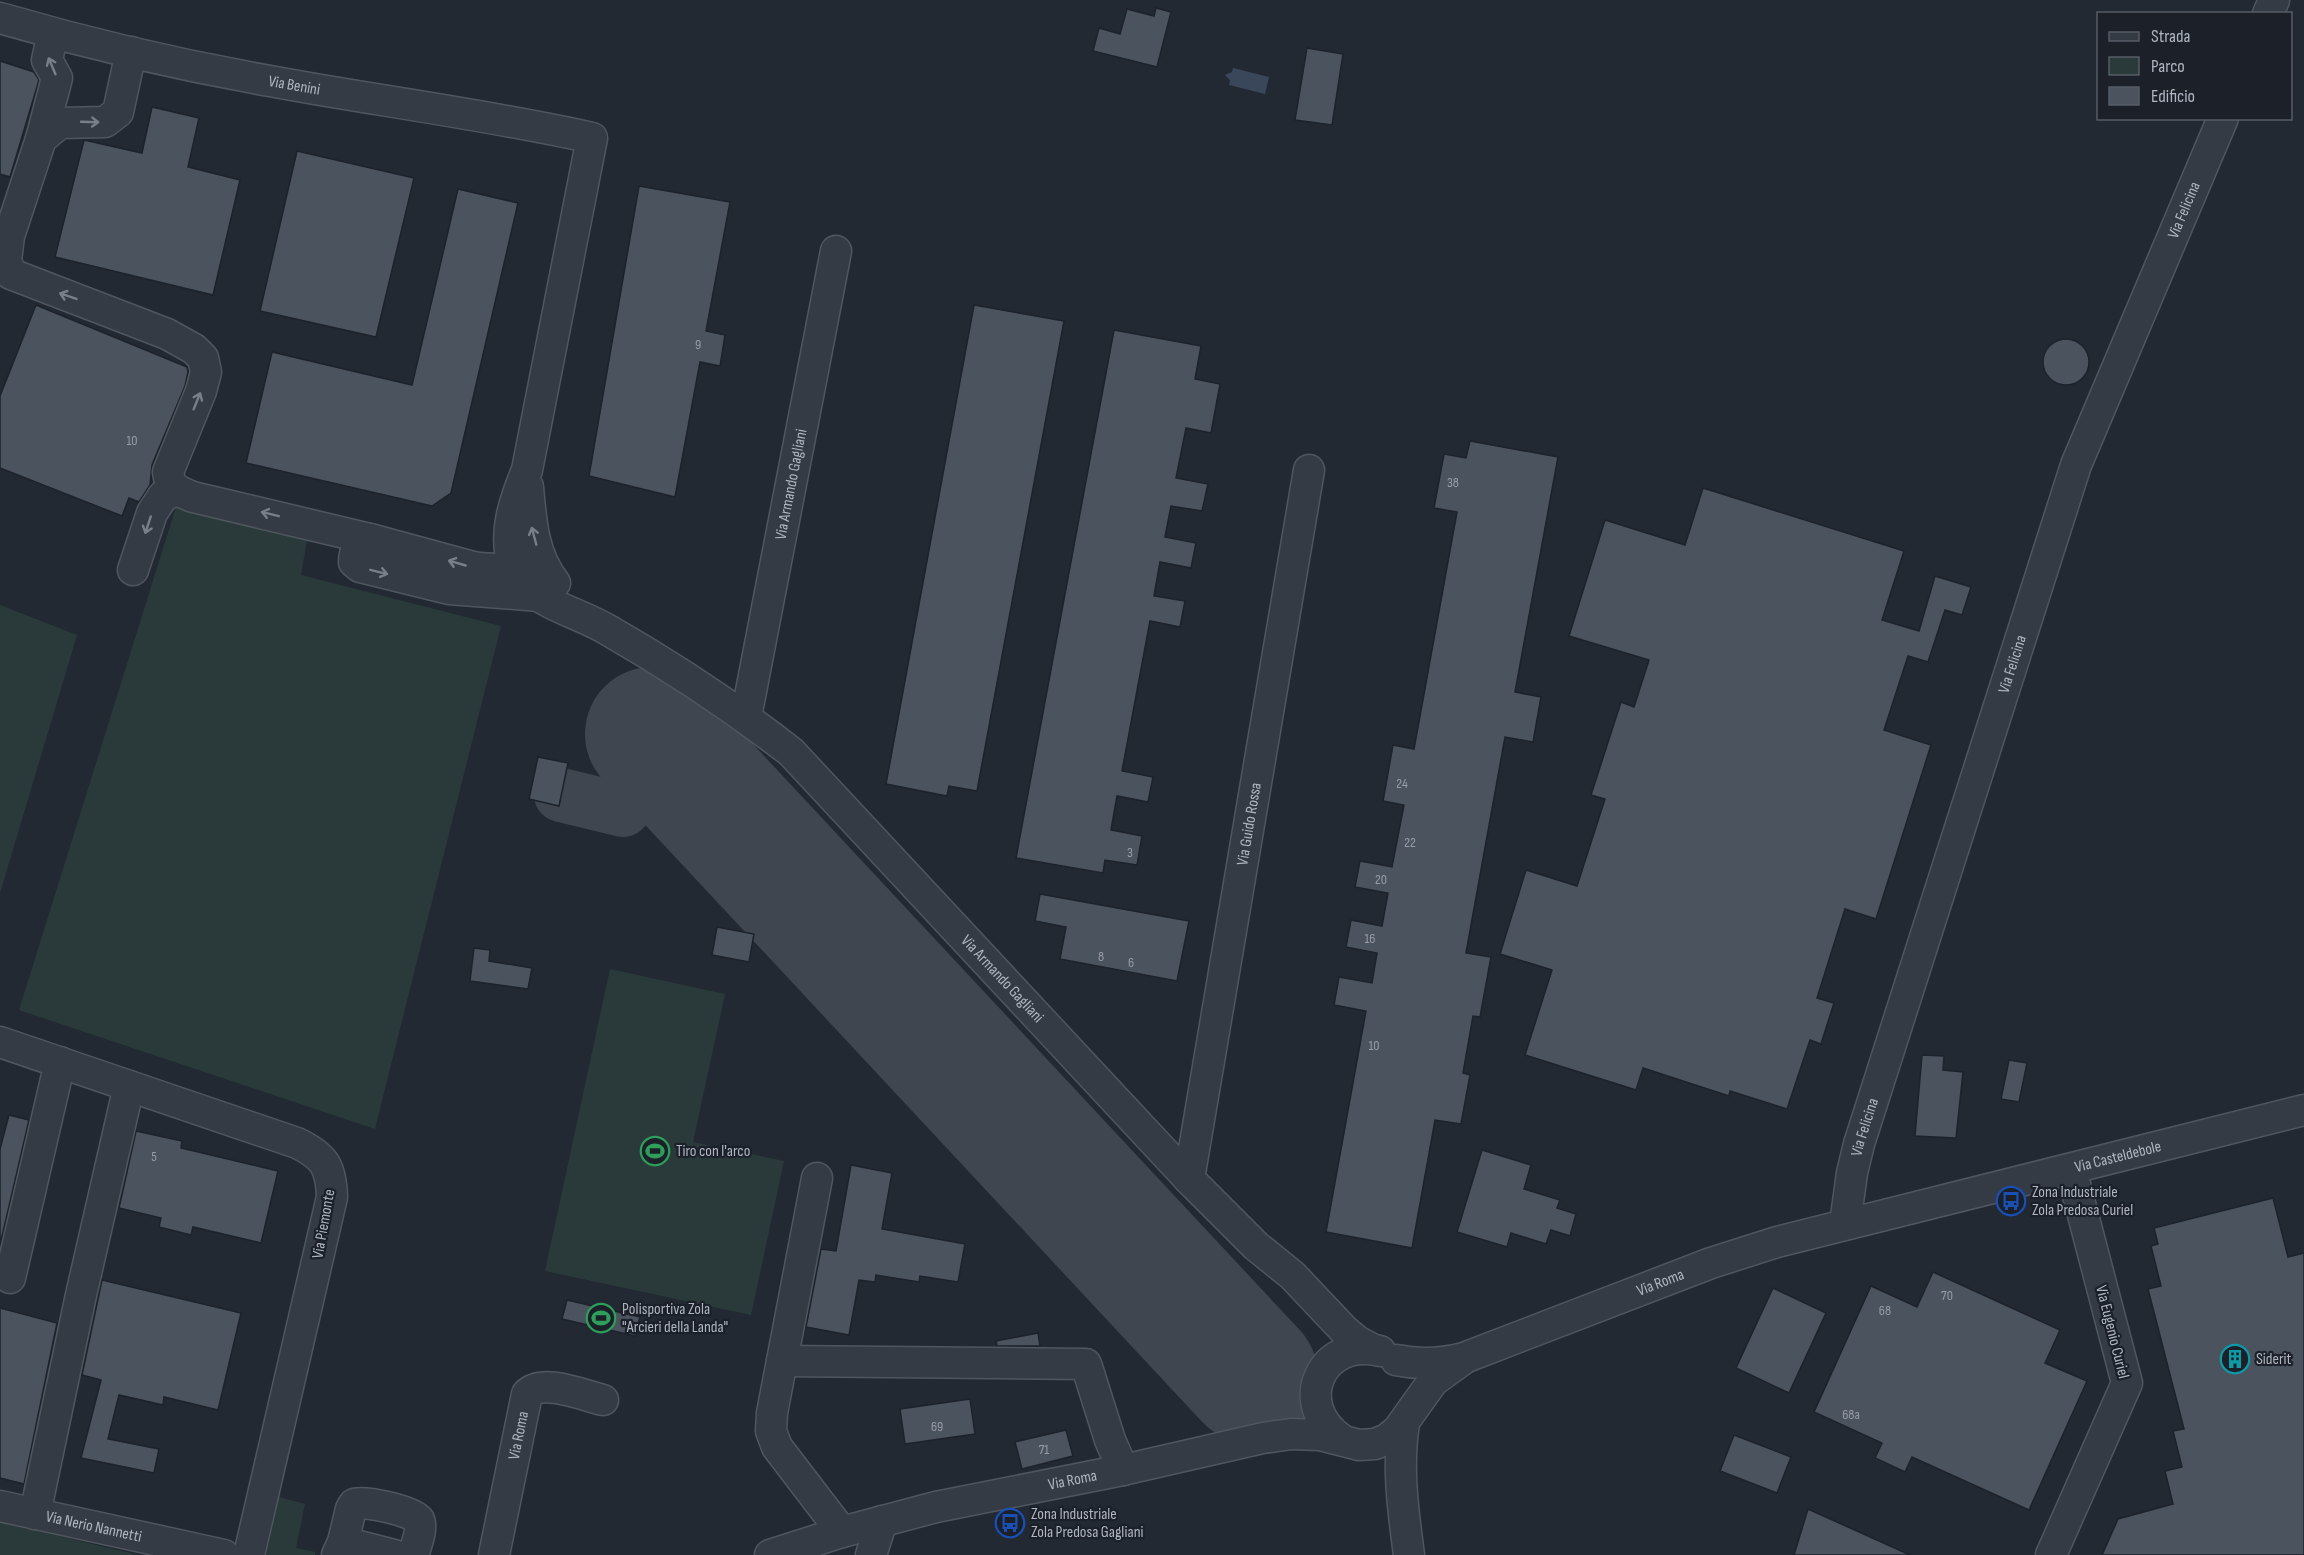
<svg xmlns="http://www.w3.org/2000/svg" width="2304" height="1555" font-family="'Sofia Sans Condensed',sans-serif">
  <rect width="100%" height="100%" fill="#222933"/>
  <g fill="#2a3a3a">
    <path d="M176 507 307 540 301 575 501 626 375 1129 19 1010Z"/>
    <path d="M0 605 77 635 0 893Z"/>
    <path d="M610 969 725 994 693 1142 784 1161 751 1315 545 1271Z"/>
    <path d="M279 1497 305 1504 296 1548 315 1552V1555H266Z"/>
    <path d="M0 1522 138 1555H0Z"/>
  </g>
  <path fill="#3a475b" d="M1233 68 1269 77 1265 94 1229 85 1230 80 1225 75 1232 72Z"/>
  <g fill="none" stroke-linecap="round" stroke-linejoin="round">
    <path stroke="#3f4650" stroke-width="54" d="M561 795 623 810 672 756"/>
    <path stroke="#3f4650" stroke-width="134" d="M652 734 1251 1376"/>
  </g>
  <g fill="#4b535f" stroke="#1d222b" stroke-width="1.5">
    <path d="M1156 8 1171 12 1157 67 1093 51 1099 28 1120 34 1127 9 1154 16Z"/>
    <path d="M1307 48 1343 54 1332 125 1295 120Z"/>
    <path d="M0 61 34 72 39 80 10 177 0 174Z"/>
    <path d="M152 107 199 118 188 167 240 180 213 295 55 257 84 140 142 153Z"/>
    <path d="M297 151 414 178 376 337 260 311Z"/>
    <path d="M639 186 730 202 706 331 725 335 720 366 700 362 675 497 589 476Z"/>
    <path d="M458 189 518 203 451 493 432 506 246 463 272 352 412 385Z"/>
    <path d="M36 305 187 367 188 372 185 386 152 465 150 485 139 502 129 498 122 516 0 468V396Z"/>
    <path d="M974 305 1064 321 977 791 949 786 947 796 886 784Z"/>
    <path d="M1114 330 1201 346 1195 379 1220 384 1211 433 1186 428 1176 478 1208 484 1202 511 1171 506 1165 537 1196 543 1191 568 1160 562 1154 596 1185 601 1180 627 1150 621 1122 771 1153 777 1148 802 1117 796 1111 830 1142 836 1137 865 1105 860 1103 873 1016 858Z"/>
    <circle cx="2066" cy="362" r="23"/>
    <path d="M1470 441 1558 457 1515 692 1541 697 1533 742 1505 737 1466 953 1491 957 1480 1017 1473 1016 1463 1073 1470 1075 1461 1124 1435 1120 1412 1248 1326 1232 1366 1011 1334 1005 1339 977 1372 983 1377 953 1346 947 1351 920 1382 926 1388 893 1355 887 1360 861 1392 867 1404 805 1383 801 1393 745 1414 749 1457 512 1434 508 1444 454 1466 458Z"/>
    <path d="M1703 488 1904 551 1882 620 1919 631 1935 576 1971 587 1962 615 1945 610 1928 662 1908 656 1884 730 1931 745 1876 919 1845 909 1817 998 1834 1003 1821 1044 1810 1040 1787 1109 1730 1091 1729 1096 1643 1068 1636 1090 1525 1055 1552 970 1500 954 1526 870 1577 886 1605 799 1591 795 1621 702 1634 707 1649 660 1569 636 1605 520 1685 545Z"/>
    <path d="M538 757 568 763 559 806 529 799Z"/>
    <path d="M1040 894 1189 921 1177 981 1060 959 1066 927 1035 921Z"/>
    <path d="M717 927 754 934 749 962 712 955Z"/>
    <path d="M474 948 490 950 489 961 532 968 528 989 470 981Z"/>
    <path d="M1922 1055 1944 1056 1943 1070 1963 1072 1956 1138 1915 1136Z"/>
    <path d="M2009 1060 2027 1063 2019 1102 2001 1099Z"/>
    <path d="M9 1115 29 1120 0 1245V1149Z"/>
    <path d="M136 1131 182 1141 181 1148 278 1171 261 1243 193 1227 191 1235 159 1227 161 1218 119 1208Z"/>
    <path d="M1482 1150 1531 1165 1524 1189 1560 1200 1557 1208 1576 1214 1570 1236 1551 1230 1546 1244 1511 1233 1507 1247 1457 1232Z"/>
    <path d="M851 1165 892 1173 882 1229 965 1244 958 1282 920 1276 919 1282 876 1275 875 1282 859 1280 849 1335 806 1327 821 1249 836 1251Z"/>
    <path d="M2273 1198 2288 1257 2304 1253V1555H2102L2118 1519 2173 1504 2165 1471 2182 1467 2173 1431 2184 1429 2148 1289 2161 1286 2151 1246 2158 1244 2154 1228Z"/>
    <path d="M1933 1272 2060 1330 2045 1363 2087 1381 2029 1510 1912 1457 1905 1472 1875 1458 1882 1443 1814 1412 1871 1286 1917 1307Z"/>
    <path d="M102 1280 241 1313 218 1410 164 1397 163 1405 119 1395 108 1439 159 1449 154 1473 81 1458 101 1380 82 1375Z"/>
    <path d="M1773 1288 1826 1313 1789 1393 1736 1368Z"/>
    <path d="M567 1300 640 1317 635 1336 562 1319Z"/>
    <path d="M0 1308 57 1323 24 1484 0 1478Z"/>
    <path d="M1038 1333 1040 1346H997L996 1341Z"/>
    <path d="M970 1399 975 1434 905 1444 900 1409Z"/>
    <path d="M1066 1430 1073 1456 1022 1469 1015 1442Z"/>
    <path d="M1734 1435 1791 1457 1777 1493 1720 1471Z"/>
    <path d="M1808 1509 1910 1555H1794Z"/>
  </g>
  <g fill="none" stroke-linecap="round" stroke-linejoin="round">
    <g stroke="#50565f" stroke-width="33">
      <g id="minor">
        <path d="M2268 14 2274 0"/>
        <path id="s1" d="M0 18C89 44 179 65 270 81 377 101 485 114 592 138L527 470C515 499 501 537 515 568 517 574 522 583 527 587 551 608 581 614 608 630 671 666 733 707 791 752L1189 1179 1256 1246 1292 1275 1345 1331 1357 1341 1370 1348"/>
        <path d="M131 52 118 112 105 122 60 123 41 139 9 236 6 261 11 274 167 334 194 349 203 358 206 372 201 391 168 472C170 489 178 491 193 497L370 539 473 567C496 571 520 568 543 568"/>
        <path d="M41 139 57 78 47 60 53 33"/>
        <path d="M528 487C531 521 533 555 555 583"/>
        <path d="M370 539C360 545 354 549 354 562L360 567 449 589 540 596"/>
        <path d="M133 570 152 513 163 496 177 490"/>
        <path id="s2" d="M746 717 836 251"/>
        <path d="M0 1042 297 1143C324 1156 331 1166 332 1197L249 1555"/>
        <path d="M817 1178 772 1413 771 1431 777 1447 842 1532"/>
        <path id="s3" d="M1189 1179 1309 470"/>
        <path id="s4" d="M1845 1224 1852 1173 1859 1144 2076 465 2223 118"/>
        <path d="M10 1278 60 1062"/>
        <path id="s5" d="M1396 1360C1420 1365 1440 1364 1464 1358L1711 1263 1777 1242 2304 1110"/>
        <path d="M782 1361 1086 1364 1110 1440 1123 1470"/>
        <path d="M1404 1423C1397 1468 1403 1510 1409 1555"/>
        <path d="M1341 1439C1291 1404 1321 1337 1380 1351"/>
        <path id="s6" d="M0 1506 224 1555"/>
        <path d="M35 1514 81 1295 129 1086"/>
        <path d="M343 1542 394 1555"/>
        <path d="M337 1555 343 1542 351 1509 354 1504C363 1500 413 1511 419 1520 423 1528 416 1545 414 1553L411 1555"/>
        <path id="s7" d="M494 1555 527 1394C543 1378 582 1395 603 1400"/>
        <path id="s8" d="M770 1555 842 1532 936 1507 1123 1470 1263 1438 1291 1434 1320 1435 1359 1445 1375 1444 1387 1439 1398 1430 1433 1381 1462 1360"/>
        <path d="M871 1555 882 1521"/>
        <path d="M2051 1555 2127 1383 2071 1169"/>
      </g>
    </g>
    <use href="#minor" stroke="#353b44" stroke-width="30"/>
  </g>
  <defs><path id="oneway-shaft" d="M-6 0H5M1.5-3L5.5 0L1.5 3" fill="none" stroke-width="1.6" stroke-linecap="round" stroke-linejoin="round" transform="scale(1.5)"/></defs>
  <g stroke="#797f89">
    <use href="#oneway-shaft" transform="translate(52 66) rotate(-113)"/>
    <use href="#oneway-shaft" transform="translate(90 122) rotate(2)"/>
    <use href="#oneway-shaft" transform="translate(68 296) rotate(-161)"/>
    <use href="#oneway-shaft" transform="translate(197 401) rotate(-68)"/>
    <use href="#oneway-shaft" transform="translate(270 514) rotate(-166)"/>
    <use href="#oneway-shaft" transform="translate(148 525) rotate(108)"/>
    <use href="#oneway-shaft" transform="translate(534 536) rotate(-105)"/>
    <use href="#oneway-shaft" transform="translate(457 563) rotate(-164)"/>
    <use href="#oneway-shaft" transform="translate(379 572) rotate(14)"/>
  </g>
  <defs>
    <g id="stadium-ring" transform="scale(1.5)"><circle r="9.5" fill="#1b2029" stroke="#2e9e5b" stroke-width="1.5"/><path d="M0-5a6.5 5 0 1 0 0 10a6.5 5 0 1 0 0-10ZM-3.5-1.8h7v3.6h-7Z" fill="#2e9e5b"/></g>
    <g id="bus-ring" transform="scale(1.5)"><circle r="9.5" fill="#1b2029" stroke="#1a4fb4" stroke-width="1.5"/><path d="M-5-6H5V4H4V6H2V4H-2V6H-4V4H-5ZM-3.5-4V0h7V-4ZM-3.5 1.2v1.5H-2V1.2ZM2 1.2v1.5H3.5V1.2Z" fill="#1a4fb4"/></g>
    <g id="building-ring" transform="scale(1.5)"><circle r="9.5" fill="#1b2029" stroke="#0f9aa8" stroke-width="1.5"/><path d="M-4-6H4V6H1V3H-1V6H-4ZM-2.5-4.3h1.7v1.8h-1.7ZM.8-4.3h1.7v1.8H.8ZM-2.5-1h1.7V.8h-1.7ZM.8-1h1.7V.8H.8Z" fill="#0f9aa8"/></g>
  </defs>
  <g fill-rule="evenodd">
    <use href="#stadium-ring" x="655" y="1151"/>
    <use href="#bus-ring" x="2011" y="1201"/>
    <use href="#stadium-ring" x="601" y="1318"/>
    <use href="#building-ring" x="2235" y="1359"/>
    <use href="#bus-ring" x="1010" y="1523"/>
  </g>
  <g text-anchor="middle" dominant-baseline="central" stroke-width="4.5" stroke-linejoin="round" paint-order="stroke">
    <g font-size="14" fill="#979da8">
      <text x="698" y="344">9</text>
      <text x="132" y="440">10</text>
      <text x="1453" y="482">38</text>
      <text x="1402" y="783">24</text>
      <text x="1410" y="842">22</text>
      <text x="1130" y="852">3</text>
      <text x="1381" y="879">20</text>
      <text x="1370" y="938">16</text>
      <text x="1101" y="956">8</text>
      <text x="1131" y="962">6</text>
      <text x="1374" y="1045">10</text>
      <text x="154" y="1156">5</text>
      <text x="1947" y="1295">70</text>
      <text x="1885" y="1310">68</text>
      <text x="1851" y="1414">68a</text>
      <text x="937" y="1426">69</text>
      <text x="1044" y="1449">71</text>
    </g>
    <g font-size="16" fill="#b0b6c1" stroke="#1b2029">
      <text stroke="none"><textPath href="#s1" startOffset="302">Via Benini</textPath></text>
      <text stroke="none"><textPath href="#s4" startOffset="1071">Via Felicina</textPath></text>
      <text stroke="none"><textPath href="#s2" startOffset="237">Via Armando Gagliani</textPath></text>
      <text stroke="none"><textPath href="#s4" startOffset="585">Via Felicina</textPath></text>
      <text stroke="none"><textPath href="#s3" startOffset="360">Via Guido Rossa</textPath></text>
      <text stroke="none"><textPath href="#s1" startOffset="1689">Via Armando Gagliani</textPath></text>
      <text stroke="none"><textPath href="#s4" startOffset="99">Via Felicina</textPath></text>
      <text stroke="none"><textPath href="#s5" startOffset="754">Via Casteldebole</textPath></text>
      <text transform="translate(324 1224) rotate(-80)">Via Piemonte</text>
      <text stroke="none"><textPath href="#s5" startOffset="279">Via Roma</textPath></text>
      <text transform="translate(2112 1332) rotate(76)">Via Eugenio Curiel</text>
      <text stroke="none"><textPath href="#s7" startOffset="122">Via Roma</textPath></text>
      <text stroke="none"><textPath href="#s8" startOffset="312">Via Roma</textPath></text>
      <text stroke="none"><textPath href="#s6" startOffset="96">Via Nerio Nannetti</textPath></text>
    </g>
    <g font-size="16" fill="#b0b6c1" stroke="#1b2029" text-anchor="start">
      <text x="676" y="1151">Tiro con l'arco</text>
      <text x="2032" y="1192">Zona Industriale<tspan x="2032" dy="18">Zola Predosa Curiel</tspan></text>
      <text x="622" y="1309">Polisportiva Zola<tspan x="622" dy="18">"Arcieri della Landa"</tspan></text>
      <text x="2256" y="1359">Siderit</text>
      <text x="1031" y="1514">Zona Industriale<tspan x="1031" dy="18">Zola Predosa Gagliani</tspan></text>
    </g>
  </g>
  <rect x="2097" y="12" width="195" height="108" fill="#1b2029" stroke="#575c66" stroke-width="1.5"/>
  <rect x="2109" y="32" width="30" height="9" fill="#353b44" stroke="#575c66" stroke-width="1.5"/>
  <text x="2151" y="42" font-size="18" fill="#b0b6c1">Strada</text>
  <rect x="2109" y="57" width="30" height="18" fill="#2a3a3a" stroke="#575c66" stroke-width="1.5"/>
  <text x="2151" y="72" font-size="18" fill="#b0b6c1">Parco</text>
  <rect x="2109" y="87" width="30" height="18" fill="#4b535f" stroke="#575c66" stroke-width="1.5"/>
  <text x="2151" y="102" font-size="18" fill="#b0b6c1">Edificio</text>
</svg>
